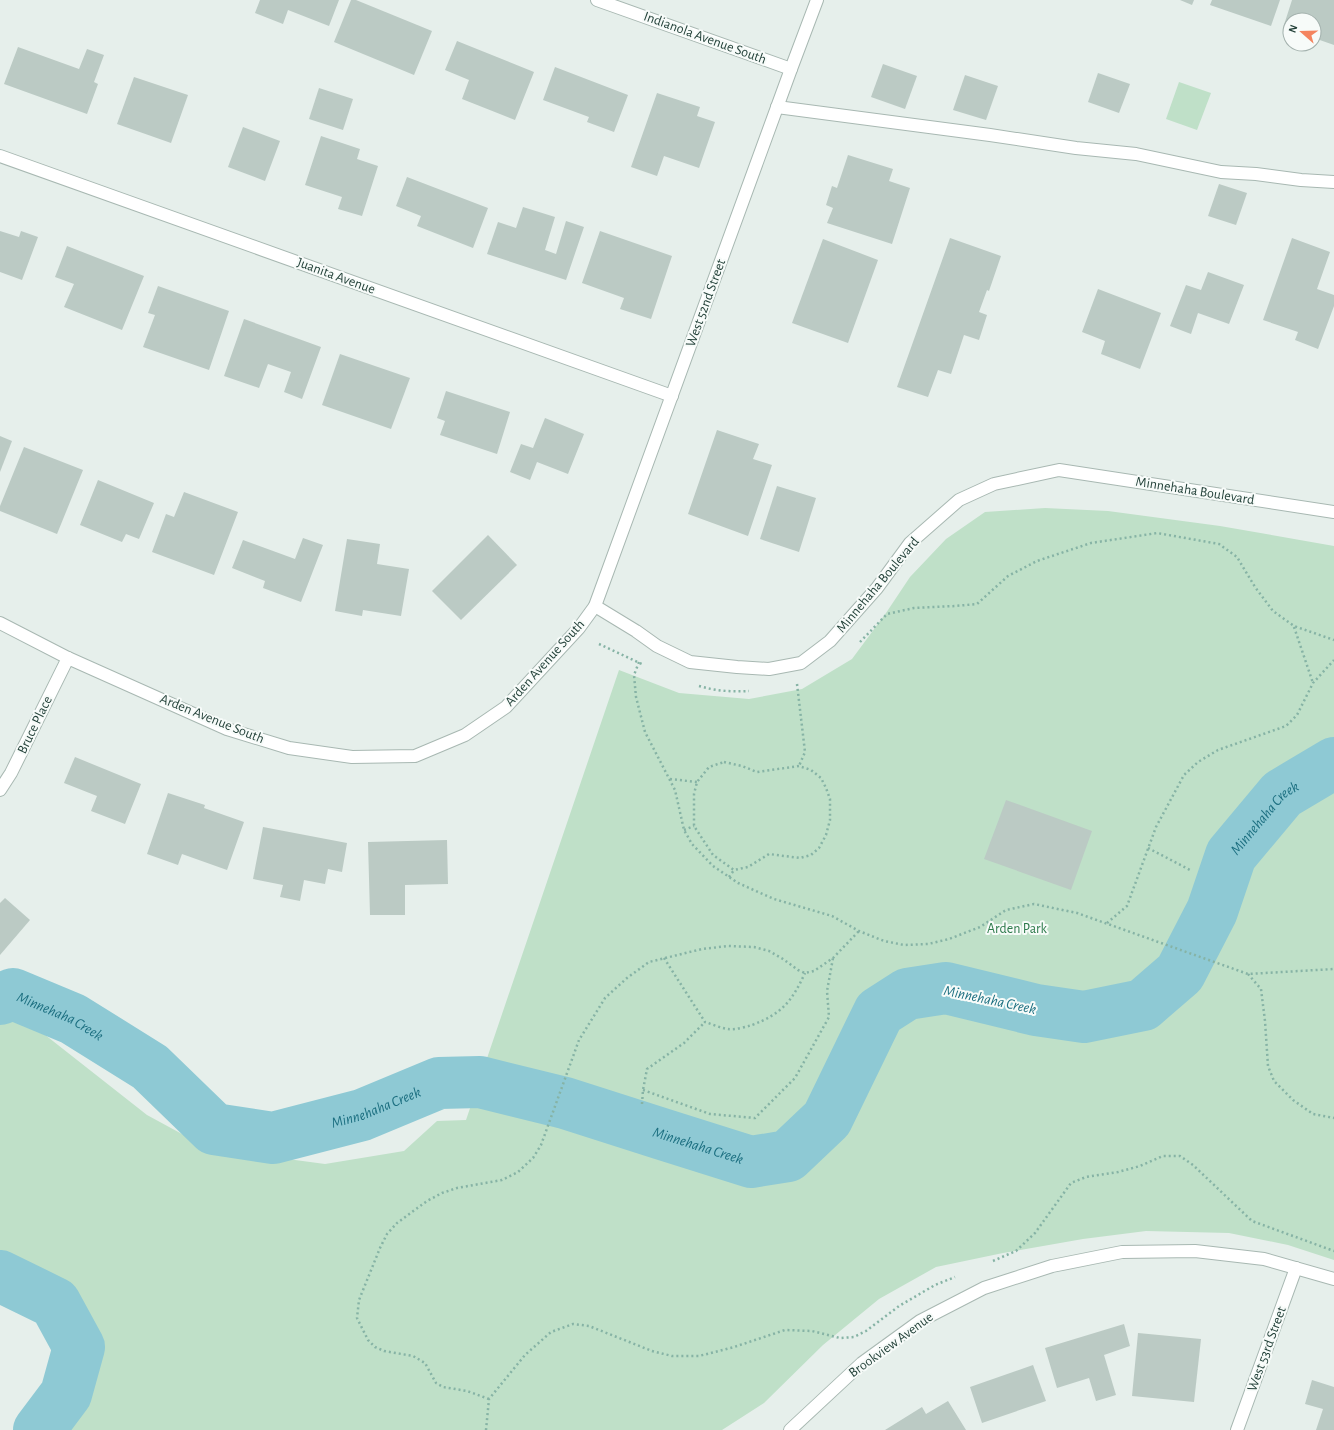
<svg xmlns="http://www.w3.org/2000/svg" width="1334" height="1430" font-family="'Alegreya Sans',sans-serif">
  <rect width="100%" height="100%" fill="#e6efeb"/>
  <g fill="#bfe0c8">
    <path d="M1179 82 1211 93 1197 130 1166 119Z"/>
    <path d="M1045 508 1108 511 1220 526 1334 546V1260L1288 1245 1229 1233 1146 1231 1083 1239 1003 1253 936 1267 879 1299 823 1345 764 1403 722 1430H66L81 1396 95 1346 84 1319 52 1284 0 1252V1021L30 1023 147 1115 193 1140 251 1154 325 1164 404 1151 437 1121 466 1120 619 670 679 693 749 699 802 689 852 659 886 613 910 577 946 539 985 512Z"/>
  </g>
  <g fill="none" stroke-linecap="round" stroke-linejoin="round">
    <g stroke="#8ec9d4" stroke-width="52">
      <path id="s1" d="M0 999 13 994 73 1019 150 1067 214 1129 273 1138 362 1115 439 1083 480 1082 565 1103 662 1134 751 1162 788 1156 827 1119 879 1012 907 994 946 988 1036 1010 1084 1017 1143 1005 1180 973 1212 911 1231 855 1282 794 1334 763"/>
      <path d="M0 1276 55 1303 79 1347 66 1394 39 1430"/>
    </g>
  </g>
  <g fill="#bbcac4">
    <path d="M260 0H339L329 26 288 10 283 24 255 13Z"/>
    <path d="M351 0H356L432 31 414 75 334 42Z"/>
    <path d="M1180 0H1194L1192 5Z"/>
    <path d="M1212 0H1280L1271 26 1210 5Z"/>
    <path d="M1292 0H1334V45L1314 38V20H1290V30L1283 28Z"/>
    <path d="M457 41 534 72 515 120 462 99 469 80 445 70Z"/>
    <path d="M18 47 79 69 87 49 104 55 94 82 98 84 87 114 4 84Z"/>
    <path d="M883 64 917 76 905 109 871 97Z"/>
    <path d="M555 67 628 95 614 132 587 122 589 117 543 100Z"/>
    <path d="M1098 73 1130 84 1119 113 1088 102Z"/>
    <path d="M965 75 998 86 986 120 953 110Z"/>
    <path d="M134 77 188 95 171 143 117 124Z"/>
    <path d="M319 88 353 99 343 130 309 119Z"/>
    <path d="M657 93 700 107 697 116 715 122 699 168 664 156 657 176 631 167Z"/>
    <path d="M243 127 280 141 265 181 228 167Z"/>
    <path d="M321 136 360 149 357 159 378 166 362 216 338 209 342 197 305 185Z"/>
    <path d="M848 155 893 169 889 181 910 188 892 244 827 223 833 208 826 205 832 186 837 188Z"/>
    <path d="M407 177 488 208 473 248 417 226 421 216 396 206Z"/>
    <path d="M1219 184 1247 193 1236 225 1208 216Z"/>
    <path d="M523 207 555 217 545 250 556 254 566 221 584 227 566 280 487 254 498 222 516 228Z"/>
    <path d="M0 231 19 237 21 231 38 237 22 280 0 272Z"/>
    <path d="M600 231 672 256 651 319 620 309 624 298 582 283Z"/>
    <path d="M950 238 1001 256 989 291 987 290 979 312 987 315 979 340 964 335 951 374 938 370 928 397 897 387Z"/>
    <path d="M1292 238 1330 252 1317 289 1334 295V306L1318 349 1295 340 1298 332 1263 320Z"/>
    <path d="M823 239 878 260 848 343 792 323Z"/>
    <path d="M67 246 144 276 122 330 64 307 74 284 55 277Z"/>
    <path d="M1208 272 1244 285 1229 324 1198 313 1191 334 1170 326 1186 285 1201 290Z"/>
    <path d="M158 286 229 311 209 370 143 347 155 315 148 313Z"/>
    <path d="M1098 289 1161 313 1140 369 1101 354 1105 341 1082 332Z"/>
    <path d="M244 319 321 347 302 399 284 392 291 372 268 364 259 388 224 376Z"/>
    <path d="M340 354 410 378 391 429 322 405Z"/>
    <path d="M446 391 510 412 497 454 440 435 445 421 437 418Z"/>
    <path d="M545 418 584 434 568 474 537 462 530 480 510 472 521 444 533 448Z"/>
    <path d="M717 430 759 444 753 459 772 465 748 536 688 514Z"/>
    <path d="M0 436 12 441 0 472Z"/>
    <path d="M24 447 83 470 57 534 0 511V506Z"/>
    <path d="M98 480 154 503 139 539 126 534 122 542 80 525Z"/>
    <path d="M777 486 816 498 799 552 760 539Z"/>
    <path d="M184 492 238 512 214 575 152 552 166 514 174 517Z"/>
    <path d="M488 535 517 565 461 620 432 591Z"/>
    <path d="M303 538 323 545 301 602 263 588 265 581 232 568 243 540 295 559Z"/>
    <path d="M347 539 380 544 377 564 409 569 401 616 363 610 362 616 335 611Z"/>
    <path d="M75 757 141 784 125 824 91 811 97 796 64 783Z"/>
    <path d="M168 793 205 805 204 808 244 822 227 870 182 854 178 865 147 854Z"/>
    <path d="M1006 800 1092 831 1071 890 984 859Z"/>
    <path d="M263 827 347 843 342 872 328 869 325 884 304 880 300 901 280 897 283 885 253 879Z"/>
    <path d="M447 840 448 884 405 885V915H370L368 842Z"/>
    <path d="M5 898 30 920 0 955V903Z"/>
    <path d="M1124 1324 1130 1346 1104 1355 1116 1395 1096 1401 1089 1378 1057 1388 1045 1348Z"/>
    <path d="M1138 1333 1201 1339 1194 1402 1132 1396Z"/>
    <path d="M1033 1365 1046 1401 982 1423 970 1387Z"/>
    <path d="M1312 1380 1334 1387V1430H1316L1323 1409 1305 1404Z"/>
    <path d="M948 1401 966 1430H885L922 1407 926 1414Z"/>
  </g>
  <g fill="none" stroke-linecap="round" stroke-linejoin="round">
    <g stroke="#a8b8b2" stroke-width="14">
      <path id="service" d="M777 107 990 135 1076 148 1136 154 1221 172 1256 174 1301 180 1334 182"/>
    </g>
    <g stroke="#a8b8b2" stroke-width="14">
      <g id="minor">
        <path d="M597 0 791 69"/>
        <path d="M0 156 672 396"/>
        <path d="M595 606 636 631 657 646 690 662 737 667 769 669 801 663 830 641 877 588 910 543 959 500 994 484 1059 470 1334 512"/>
        <path d="M0 623 68 658 227 729 289 748 352 757 415 756 465 735 506 707 579 628 595 606 791 69 817 0"/>
        <path d="M0 790 11 773 68 658"/>
        <path d="M790 1430 862 1363 920 1321 984 1288 1052 1266 1122 1252 1195 1251 1264 1259 1334 1279"/>
        <path d="M1237 1430 1296 1268"/>
      </g>
    </g>
    <g stroke="#86b3a5" stroke-width="2.5" stroke-dasharray="2 3" stroke-linecap="butt">
      <path d="M1294 627 1313 683"/>
      <path d="M860 642 887 614 914 608 955 606 977 604 1008 576 1037 561 1091 543 1157 533 1219 544 1237 557 1255 587 1273 611 1294 626 1334 640"/>
      <path d="M599 644 644 665"/>
      <path d="M639 662 634 675 636 697 645 732 675 790 684 830 692 844 713 866 738 883 774 899 832 916 859 931 884 941 904 945 928 944 949 939 980 927 1006 910 1034 904 1077 913 1248 974 1334 969"/>
      <path d="M797 684 805 752 799 766"/>
      <path d="M699 686C716 691 732 692 749 691"/>
      <path d="M724 762 742 766 757 772 799 766 811 770 821 778 826 788 830 799V820L826 835 819 848 811 855 800 858 769 854 748 867 734 870 713 855 694 826V794L697 782 709 767Z"/>
      <path d="M670 779 697 782"/>
      <path d="M684 830 694 826"/>
      <path d="M1148 848 1192 871"/>
      <path d="M729 877 734 870"/>
      <path d="M1107 923 1127 906 1156 827 1184 775 1198 762 1218 750 1286 726 1297 715 1313 683 1334 660"/>
      <path d="M664 958 705 1022C712 1024 720 1028 728 1029 735 1030 745 1027 752 1025 782 1014 792 1001 805 973"/>
      <path d="M1248 974 1261 989 1265 1021 1268 1066 1274 1081 1293 1100 1313 1114 1334 1118"/>
      <path d="M643 1090 710 1114 755 1118 795 1078 829 1017 827 991 833 958"/>
      <path d="M642 1104 643 1090 647 1069 684 1043 705 1022"/>
      <path d="M993 1261 1016 1251 1035 1233 1071 1183 1086 1177 1118 1172 1140 1166 1163 1156H1180L1193 1165 1252 1221 1334 1251"/>
      <path d="M489 1399 467 1391 443 1387 436 1383 425 1363 413 1356 384 1351 375 1347 368 1340 357 1318 359 1300 380 1248 387 1234 397 1223 427 1201 442 1193 457 1188 502 1180 518 1172 533 1158 541 1145 579 1040 605 998 627 978 649 962 702 949 728 946 754 947 769 951 783 959 798 970 805 973 814 971 833 958 859 931"/>
      <path d="M486 1430 489 1399 525 1355 551 1332 573 1324 589 1326 652 1351 672 1356H699L734 1347 785 1330 812 1331 840 1338 854 1337 866 1331 899 1306 935 1285 955 1277"/>
    </g>
    <use href="#service" stroke="#fff" stroke-width="12"/>
    <use href="#minor" stroke="#fff" stroke-width="12"/>
  </g>
  <g text-anchor="middle" dominant-baseline="central" stroke-width="4" stroke-linejoin="round" paint-order="stroke">
    <g font-size="14" fill="#24423a" stroke="#f7fbf9">
      <text transform="translate(705 38) rotate(20)">Indianola Avenue South</text>
      <text transform="translate(336 276) rotate(20)">Juanita Avenue</text>
      <text transform="translate(706 303) rotate(-70)">West 52nd Street</text>
      <text transform="translate(1195 491) rotate(9)">Minnehaha Boulevard</text>
      <text transform="translate(878 585) rotate(-50)">Minnehaha Boulevard</text>
      <text transform="translate(545 663) rotate(-48)">Arden Avenue South</text>
      <text transform="translate(212 719) rotate(22)">Arden Avenue South</text>
      <text transform="translate(35 725) rotate(-64)">Bruce Place</text>
      <text transform="translate(891 1345) rotate(-36)">Brookview Avenue</text>
      <text transform="translate(1267 1349) rotate(-70)">West 53rd Street</text>
    </g>
    <g font-size="14" fill="#2d7a4b" stroke="#f7fbf9">
      <text x="1017" y="929">Arden Park</text>
    </g>
    <g font-size="15" font-style="italic" fill="#1c6f80" stroke="#f7fbf9">
      <text stroke="none"><textPath href="#s1" startOffset="1530">Minnehaha Creek</textPath></text>
      <text transform="translate(990 1000) rotate(12)">Minnehaha Creek</text>
      <text stroke="none"><textPath href="#s1" startOffset="66">Minnehaha Creek</textPath></text>
      <text stroke="none"><textPath href="#s1" startOffset="426">Minnehaha Creek</textPath></text>
      <text stroke="none"><textPath href="#s1" startOffset="762">Minnehaha Creek</textPath></text>
    </g>
  </g>
  <g transform="translate(1302 32) rotate(290)"><circle r="19" fill="#f7fbf9" stroke="#a3b1ad"/>
  <path d="M0-3L7 15L0 10L-7 15Z" fill="#f4845f"/>
  <text y="-6" font-size="11" font-weight="bold" text-anchor="middle" fill="#24423a">N</text>
  </g>
</svg>
